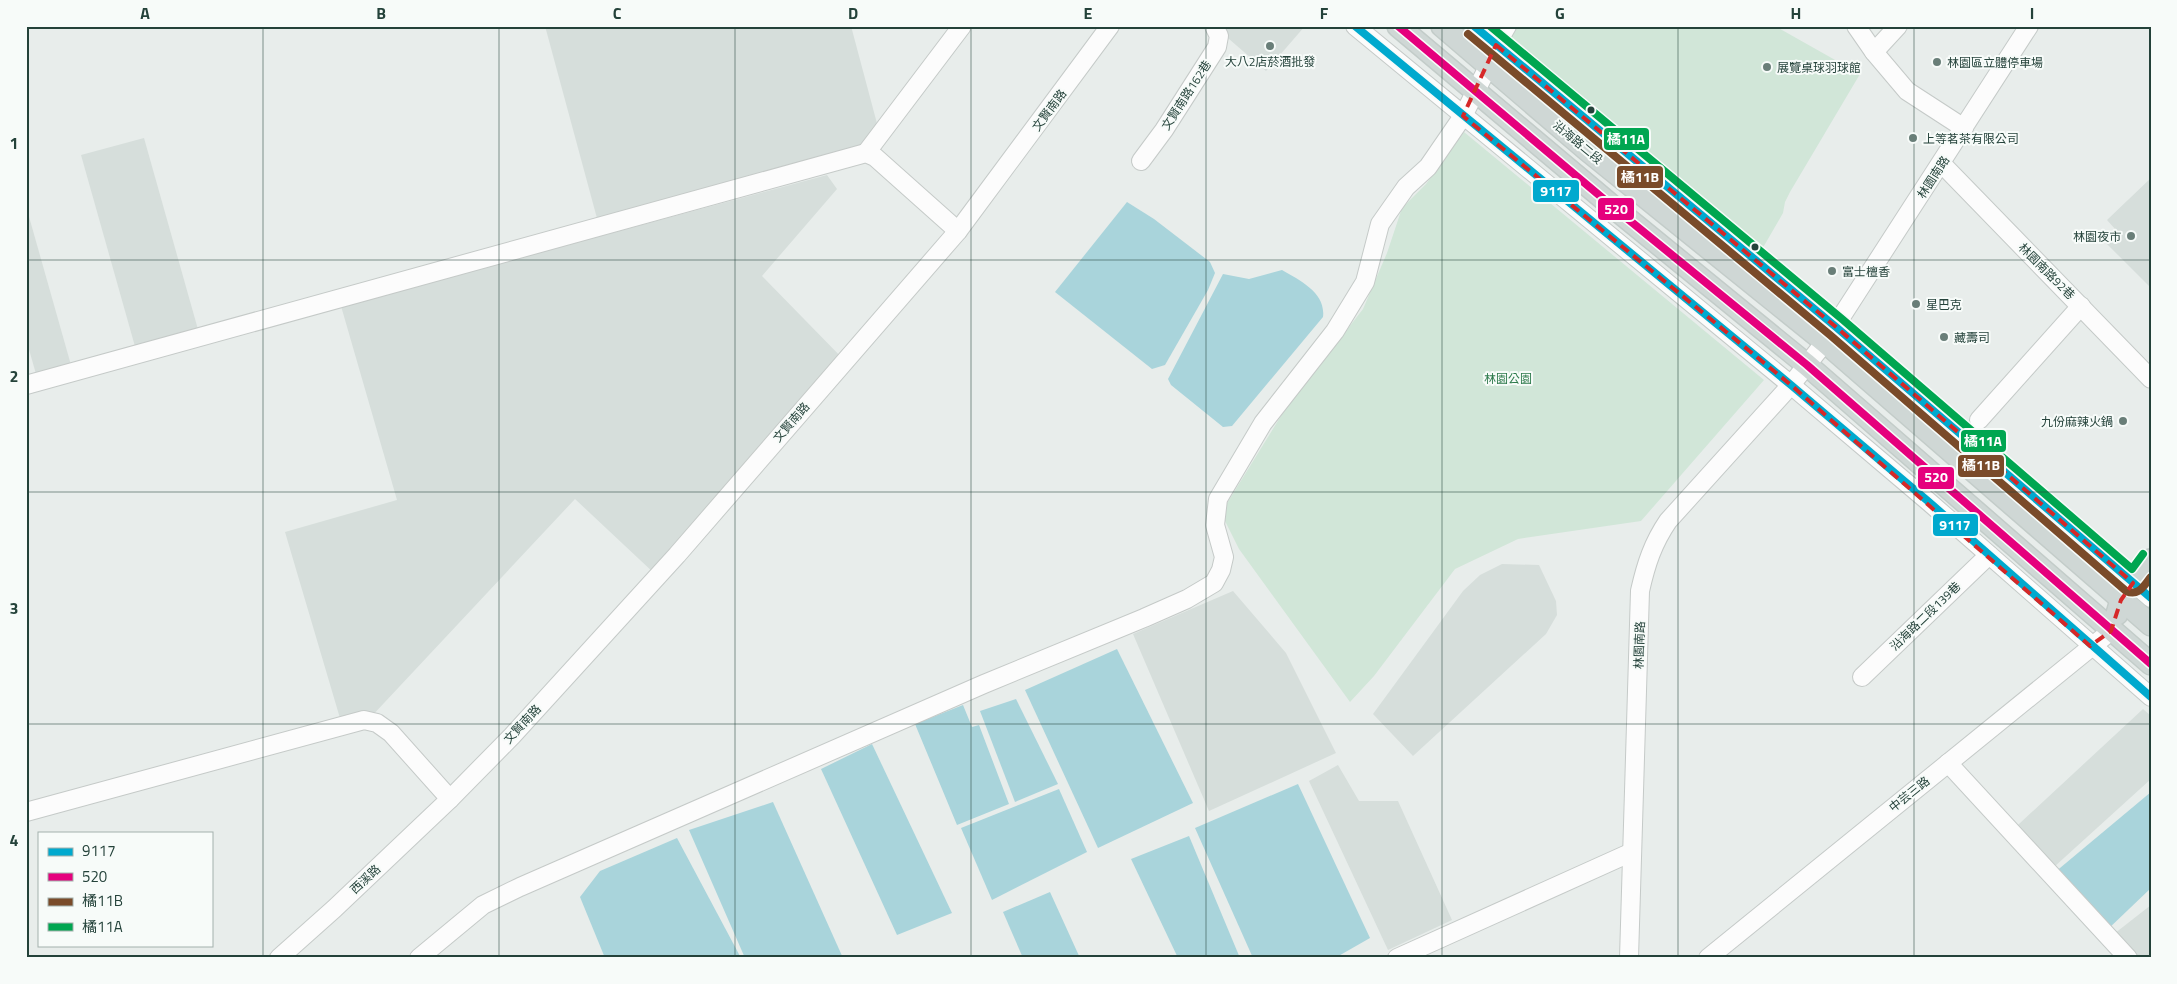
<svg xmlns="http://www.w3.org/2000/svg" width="2177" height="984" font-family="'Titillium Web','Noto Sans TC',sans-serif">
  <rect width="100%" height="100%" fill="#e8edeb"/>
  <g fill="#d6dedb">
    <path d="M545 26H851L883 146 598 222Z"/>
    <path d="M1214 26H1305L1266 71Z"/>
    <path d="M144 138 199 333 136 350 81 155Z"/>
    <path d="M827 175 837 189 762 276 847 363 655 574 575 499 370 718 342 725 285 532 397 500 341 306Z"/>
    <path d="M2151 178V288L2105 242 2116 230 2107 220Z"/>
    <path d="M26 206 71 365 36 374 26 339Z"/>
    <path d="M1502 564 1539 565 1556 601 1557 615 1546 634 1413 756 1373 714 1463 591 1480 575Z"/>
    <path d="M1233 591 1286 653 1336 753 1209 811 1133 634Z"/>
    <path d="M2143 709 2151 716V779L2043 877 2005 837Z"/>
    <path d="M1338 765 1359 801H1398L1452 920 1388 950 1309 781Z"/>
    <path d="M2151 905V958H2122L2105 941Z"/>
  </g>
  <g fill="#d1e6d8">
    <path d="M1513 26H1775L1860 74 1790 192 1785 202 1783 213 1761 251 1758 253 1514 52C1509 42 1509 37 1513 26Z"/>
    <path d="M1464 132 1764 380 1641 521 1518 539 1455 569 1374 676 1350 702 1239 549 1221 513 1284 411 1363 309 1387 253 1402 208 1426 184Z"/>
  </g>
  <g fill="#a9d4db">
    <path d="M1127 202 1154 219 1210 262 1215 273 1208 290 1165 365 1152 369 1055 292Z"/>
    <path d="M1282 270C1301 281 1326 293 1323 317L1232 426 1223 427 1171 385 1168 379 1223 274 1249 279Z"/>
    <path d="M1117 649 1193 803 1098 848 1025 690Z"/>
    <path d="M1016 699 1058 784 1015 802 980 711Z"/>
    <path d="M963 705 972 727 979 725 1009 804 957 825 915 724Z"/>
    <path d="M872 744 952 913 897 935 821 769Z"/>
    <path d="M1298 784 1370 938 1335 958H1253L1195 828Z"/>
    <path d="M1059 789 1087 852 992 900 961 828Z"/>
    <path d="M2151 792V888L2106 931 2054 873Z"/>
    <path d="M773 802 843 958H745L689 830Z"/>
    <path d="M1189 836 1240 958H1178L1131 859Z"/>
    <path d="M677 838 741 958H605L580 897 600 871Z"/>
    <path d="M1050 892 1080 958H1023L1003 912Z"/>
  </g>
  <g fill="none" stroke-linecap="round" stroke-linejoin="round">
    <g stroke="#c5cac8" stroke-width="20">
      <g id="minor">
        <path d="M1355 26 1791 385 1929 502 2151 697"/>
        <path d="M1474 26 1836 327 2151 598"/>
        <path d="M1856 26 1874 52 1907 91 1964 128"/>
        <path d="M1874 52 1898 26"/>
        <path d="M866 153 962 26"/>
        <path d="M1141 161 1164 130 1217 47 1219 36 1214 26"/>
        <path d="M1942 164 2151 379"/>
        <path d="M26 385 866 153 875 157 958 231"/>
        <path d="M1979 420 2081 306"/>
        <path d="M1862 677 1989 555"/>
        <path d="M1948 763 2128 958"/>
        <path d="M26 812 364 720 377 723 391 733 450 799"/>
        <path d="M279 958 334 909 450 799 512 736 677 555 958 231 1110 26"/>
        <path d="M419 958 483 905 520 887 984 684 1144 618 1187 599 1214 583 1221 570 1224 557 1215 525 1218 499 1263 423 1335 331 1365 282 1380 224 1406 187 1428 167 1463 116 1488 67 1496 45 1507 26"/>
        <path d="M1397 958 1632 852"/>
        <path d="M1629 958 1640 591C1646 564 1653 543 1668 521L1791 385 1825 342 2029 26"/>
        <path d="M1708 958 2111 631"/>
      </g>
    </g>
    <g stroke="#c3ccc9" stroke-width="24">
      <g id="major">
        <path d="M1398 26 1618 211 1807 365 2151 664"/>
        <path d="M1442 26 1587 150 1825 342 2151 625"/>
        <path d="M2117 614 2121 600 2151 560"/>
      </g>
    </g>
    <use href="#minor" stroke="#fcfcfc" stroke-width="18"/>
    <use href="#major" stroke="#cfd7d5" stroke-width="21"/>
    <g stroke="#f7fbf9" stroke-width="11">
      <g id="bus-1">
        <path d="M1355 26 1791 385 1929 502 2151 697"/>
        <path d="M1474 26 1836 327 2151 598"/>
      </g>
    </g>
    <g stroke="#f7fbf9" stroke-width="11">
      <path id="bus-2" d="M1398 26 1618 211 1807 365 2151 664"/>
    </g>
    <g stroke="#f7fbf9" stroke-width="11">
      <path id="bus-3" d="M1468 34 1830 335 2126 591C2139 597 2144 585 2151 577"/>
    </g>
    <g stroke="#f7fbf9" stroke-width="11">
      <path id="bus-4" d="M1490 26 1842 319 2132 569 2143 554"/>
    </g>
    <use href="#bus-1" stroke="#00a9ce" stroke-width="8"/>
    <use href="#bus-2" stroke="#e5007d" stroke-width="8"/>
    <use href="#bus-3" stroke="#7a4b2a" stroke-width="8"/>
    <use href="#bus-4" stroke="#00a651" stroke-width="8"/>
  </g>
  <path fill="none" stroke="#d62828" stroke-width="4" stroke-dasharray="10 6" stroke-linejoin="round" d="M1496 45 1836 327 2133 583 2121 600 2111 631 2090 646 1791 385 1463 116Z"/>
  <path fill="none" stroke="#24423a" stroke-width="1" stroke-opacity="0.55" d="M263 26V958M499 26V958M735 26V958M971 26V958M1206 26V958M1442 26V958M1678 26V958M1914 26V958M26 260H2151M26 492H2151M26 724H2151"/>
  <g fill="#697e78" stroke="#f7fbf9" stroke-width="2">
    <circle cx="1270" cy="46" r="5"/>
    <circle cx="1937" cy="62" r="5"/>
    <circle cx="1767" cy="67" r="5"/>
    <circle cx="1913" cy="138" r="5"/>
    <circle cx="2131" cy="236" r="5"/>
    <circle cx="1832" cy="271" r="5"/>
    <circle cx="1916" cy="304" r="5"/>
    <circle cx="1944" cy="337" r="5"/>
    <circle cx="2123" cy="421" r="5"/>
  </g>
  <g fill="#24423a" stroke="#f7fbf9" stroke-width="2">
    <circle cx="1591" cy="110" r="4.5"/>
    <circle cx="1755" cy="247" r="4.5"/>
  </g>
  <g text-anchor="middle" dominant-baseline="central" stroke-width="4" stroke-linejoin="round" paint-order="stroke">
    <g font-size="12" fill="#24423a" stroke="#f7fbf9" text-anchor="start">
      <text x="1270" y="61" text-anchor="middle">大八2店菸酒批發</text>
      <text x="1947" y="62">林園區立體停車場</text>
      <text x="1777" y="67">展覽桌球羽球館</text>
      <text x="1923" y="138">上等茗茶有限公司</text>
      <text x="2121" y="236" text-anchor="end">林園夜市</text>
      <text x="1842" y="271">富士檀香</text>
      <text x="1926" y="304">星巴克</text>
      <text x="1954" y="337">藏壽司</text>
      <text x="2113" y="421" text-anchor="end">九份麻辣火鍋</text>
    </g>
    <g font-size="12" fill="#24423a" stroke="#f7fbf9">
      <text transform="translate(1186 95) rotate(-57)">文賢南路162巷</text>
      <text transform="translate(1049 110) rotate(-53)">文賢南路</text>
      <text transform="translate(1578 142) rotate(40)">沿海路二段</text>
      <text transform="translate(1933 177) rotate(-57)">林園南路</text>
      <text transform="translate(2047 271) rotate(45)">林園南路92巷</text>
      <text transform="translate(791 422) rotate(-49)">文賢南路</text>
      <text transform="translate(1925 616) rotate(-44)">沿海路二段139巷</text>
      <text transform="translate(1639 645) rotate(-88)">林園南路</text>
      <text transform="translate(522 724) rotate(-47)">文賢南路</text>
      <text transform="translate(1909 794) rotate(-39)">中芸三路</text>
      <text transform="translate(365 879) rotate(-43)">西溪路</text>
    </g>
    <g font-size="12" fill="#2d7a4b" stroke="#f7fbf9">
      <text x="1508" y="378">林園公園</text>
    </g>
  </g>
  <g stroke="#f7fbf9" stroke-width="2">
    <rect x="1603" y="127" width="47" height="24" rx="5" fill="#00a651"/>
    <rect x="1616" y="165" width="48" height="24" rx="5" fill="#7a4b2a"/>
    <rect x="1532" y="179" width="48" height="24" rx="5" fill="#00a9ce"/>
    <rect x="1597" y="197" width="38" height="24" rx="5" fill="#e5007d"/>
    <rect x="1960" y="429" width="47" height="24" rx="5" fill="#00a651"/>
    <rect x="1957" y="454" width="48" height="24" rx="5" fill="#7a4b2a"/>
    <rect x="1917" y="466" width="38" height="24" rx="5" fill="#e5007d"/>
    <rect x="1932" y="513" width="47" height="24" rx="5" fill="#00a9ce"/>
  </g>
  <g font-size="14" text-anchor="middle" font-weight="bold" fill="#fff">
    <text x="1626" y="144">橘11A</text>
    <text x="1640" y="182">橘11B</text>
    <text x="1556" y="196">9117</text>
    <text x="1616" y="214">520</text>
    <text x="1983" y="446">橘11A</text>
    <text x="1981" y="470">橘11B</text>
    <text x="1936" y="482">520</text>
    <text x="1955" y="530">9117</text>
  </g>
  <rect width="2177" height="984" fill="none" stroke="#f7fbf9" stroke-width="55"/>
  <rect x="38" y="832" width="175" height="115" fill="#f7fbf9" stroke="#a3b1ad"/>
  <rect x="48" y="848" width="25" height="8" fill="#00a9ce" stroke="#a3b1ad"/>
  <text x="82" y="856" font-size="15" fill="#24423a">9117</text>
  <rect x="48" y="873" width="25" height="8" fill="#e5007d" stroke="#a3b1ad"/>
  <text x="82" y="882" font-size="15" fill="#24423a">520</text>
  <rect x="48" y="898" width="25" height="8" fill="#7a4b2a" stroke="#a3b1ad"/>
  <text x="82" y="906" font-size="15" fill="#24423a">橘11B</text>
  <rect x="48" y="923" width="25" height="8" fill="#00a651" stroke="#a3b1ad"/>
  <text x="82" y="932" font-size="15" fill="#24423a">橘11A</text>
  <rect x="28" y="28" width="2122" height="928" fill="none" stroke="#24423a" stroke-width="2"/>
  <g font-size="16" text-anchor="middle" font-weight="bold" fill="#24423a">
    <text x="145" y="19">A</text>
    <text x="381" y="19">B</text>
    <text x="617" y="19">C</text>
    <text x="853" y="19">D</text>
    <text x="1088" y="19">E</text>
    <text x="1324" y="19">F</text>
    <text x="1560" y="19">G</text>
    <text x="1796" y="19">H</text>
    <text x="2032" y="19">I</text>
    <text x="14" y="149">1</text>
    <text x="14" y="382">2</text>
    <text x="14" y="614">3</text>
    <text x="14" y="846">4</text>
  </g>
</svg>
